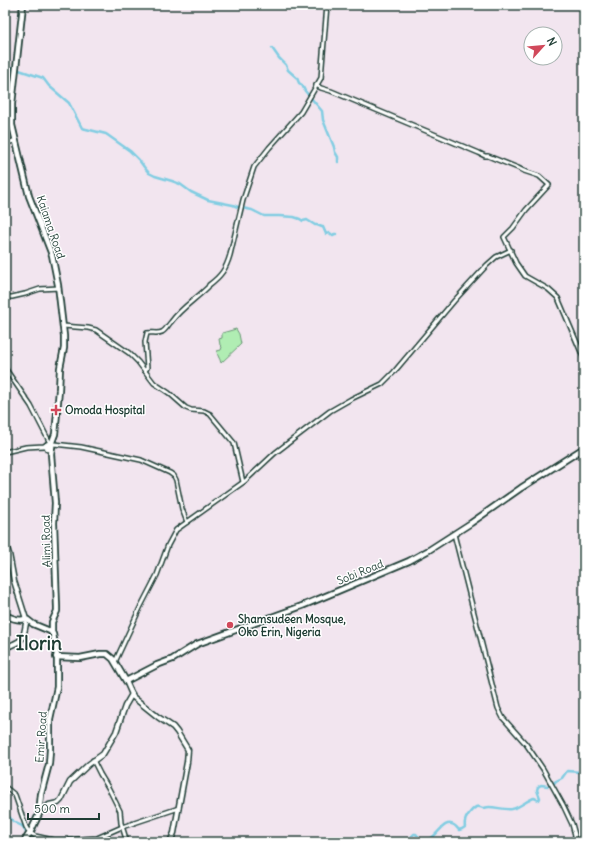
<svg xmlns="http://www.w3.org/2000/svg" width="589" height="847" font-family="Delius,sans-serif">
  <rect width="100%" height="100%" fill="#f2e5ef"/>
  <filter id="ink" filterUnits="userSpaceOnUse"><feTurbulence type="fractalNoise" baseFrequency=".025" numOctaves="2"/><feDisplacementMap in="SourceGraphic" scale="8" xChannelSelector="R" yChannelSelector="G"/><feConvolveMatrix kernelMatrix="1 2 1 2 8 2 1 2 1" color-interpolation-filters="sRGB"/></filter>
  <g filter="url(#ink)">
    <path fill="#b0edb3" stroke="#689574" d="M236 329 239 334 241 344 221 363C220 358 217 356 217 351L221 350 222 347 220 345 219 339 222 338V333Z"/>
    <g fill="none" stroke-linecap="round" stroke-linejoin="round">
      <g stroke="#82cde2" stroke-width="2.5">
        <path d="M272 48 279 58 286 65 288 70 297 78 299 83 302 85 305 91 322 111 323 120 334 147 335 152 338 157V162"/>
        <path d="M5 63 10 67 43 78 49 86 69 103 82 128 106 134 130 151 139 160 144 167 149 173 155 176 172 181 180 184 191 192 208 200 233 205 240 208"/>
        <path d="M5 71H9L13 69"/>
        <path d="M242 208 252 210 264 216H279L294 217 300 219 303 221 307 220 315 225H317L322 227"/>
        <path d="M323 227 326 234 330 233 333 236 334 234H336"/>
        <path d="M5 809 9 817 14 822 22 826 24 828 30 842"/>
        <path d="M408 842C410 840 411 836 414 834H416C417 835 419 837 420 839 435 847 441 817 454 825 456 826 457 828 459 830L462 829 465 827C464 822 465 819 468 815 471 811 475 805 480 807 481 807 482 808 483 808 485 808 487 807 489 807 497 807 504 810 512 809 520 807 526 801 534 798L539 800 540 798 537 790 538 787 541 785 548 786 552 785 556 781 562 778 567 771 581 772 583 785 584 786"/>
      </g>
      <g stroke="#1f3d34" stroke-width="6">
        <g id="tertiary">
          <path d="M316 85 321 88 331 91 479 153 485 156H488L518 168 524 171 539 176 549 185 526 210 513 228 504 237 516 263 525 276 548 289 558 298 584 359"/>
          <path d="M5 144 16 140"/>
          <path d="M5 297H12L25 294 40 289 59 288"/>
          <path d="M63 326 88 328 96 330 129 353 138 362 154 383 169 393 186 408 191 410 204 411 210 414 234 443 243 482"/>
          <path d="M5 368 31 406 50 443"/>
          <path d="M145 371 147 368 145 342 147 333C151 332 158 334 162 332 166 330 168 325 171 322 181 308 196 299 208 287L209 285C221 276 226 269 230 255L243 200 254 167 269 148 301 112 321 78 327 5"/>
          <path d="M52 445 54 444 81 447 141 460 170 473 174 476 176 480 182 509 187 522"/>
          <path d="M5 452 26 447 44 446 47 444"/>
          <path d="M454 534 498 708 503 718 526 744 543 769 563 805 572 824 575 835 574 842"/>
          <path d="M115 662 140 608 157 575 168 545 176 530 245 481 275 453 330 411 351 399 382 384 394 372 454 301 487 265 496 257 511 250"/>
          <path d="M93 760 100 774 109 789 120 811 121 823 127 842"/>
          <path d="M5 787 15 795 26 827 29 832 35 836 53 840H66L97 838 122 827 179 808"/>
        </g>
      </g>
      <g stroke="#1f3d34" stroke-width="7">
        <g id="primary">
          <path d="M5 542 9 554 14 581 26 619"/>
          <path d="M5 648C22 640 23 643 26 623"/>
          <path d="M126 681 133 697 158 717 173 727 177 732 188 750 187 762 174 833 170 842"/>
          <path d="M38 814 49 805 58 803 61 800 70 782 89 764 103 754 116 732 125 706 132 694"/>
        </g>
      </g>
      <g stroke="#1f3d34" stroke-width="8">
        <g id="trunk">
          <path d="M23 5 12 104V125L29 196 52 255 58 285 64 336V348L60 368 59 390 56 424 55 434 52 442 47 445V447L48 449 51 448 52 446 50 443"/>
          <path d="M52 447 51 454 55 503 54 523 57 607V611L52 622V633"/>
          <path d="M5 615C11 618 19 621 25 619"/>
          <path d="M56 657 80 658 100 654H107L113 659 126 681 157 665 173 659 197 644 302 606 409 561 429 550 471 523 521 488 584 448"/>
          <path d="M24 842 31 831 39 814 41 794 49 764 50 750V719L57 687V656L53 634 50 631 33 624 28 620"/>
        </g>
      </g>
      <use href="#tertiary" stroke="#fff" stroke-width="3"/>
      <use href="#primary" stroke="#fff" stroke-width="4"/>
      <use href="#trunk" stroke="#fff" stroke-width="4.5"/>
    </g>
  </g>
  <g fill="#d1495b" stroke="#fff" stroke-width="1.5">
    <path d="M54 404h4v4h4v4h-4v4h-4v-4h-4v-4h4z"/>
    <circle cx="230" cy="625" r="4"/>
  </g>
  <g text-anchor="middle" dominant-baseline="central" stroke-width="3" stroke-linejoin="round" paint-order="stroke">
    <g font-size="11" fill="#1f3d34" stroke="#fff">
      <text transform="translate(51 227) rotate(71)">Kaiama Road</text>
      <text transform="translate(46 541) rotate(-91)">Alimi Road</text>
      <text transform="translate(360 572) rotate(-22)">Sobi Road</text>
      <text transform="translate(41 737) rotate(-86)">Emir Road</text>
    </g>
    <g font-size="11" font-weight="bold" fill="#1f3d34" stroke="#fff" text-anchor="start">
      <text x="65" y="410">Omoda Hospital</text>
      <text x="238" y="619">Shamsudeen Mosque,<tspan x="238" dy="13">Oko Erin, Nigeria</tspan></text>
    </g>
    <g font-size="19" font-weight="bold" fill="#1f3d34" stroke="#fff">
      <text x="39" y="643">Ilorin</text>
    </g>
  </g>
  <rect width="589" height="847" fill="none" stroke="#fff" stroke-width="20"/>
  <rect x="10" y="10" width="569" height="827" fill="none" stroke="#1f3d34" stroke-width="1.5" filter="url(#ink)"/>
  <g transform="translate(543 46) rotate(63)"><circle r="19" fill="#ffffff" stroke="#a5b1ae"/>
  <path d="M0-3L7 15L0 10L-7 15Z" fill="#d1495b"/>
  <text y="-6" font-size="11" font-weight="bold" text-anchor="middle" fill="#1f3d34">N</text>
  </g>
  <path d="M28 813v6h71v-6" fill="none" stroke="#1f3d34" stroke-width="2"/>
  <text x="34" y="813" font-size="12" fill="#1f3d34" stroke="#ffffff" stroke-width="3" paint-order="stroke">500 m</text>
</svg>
